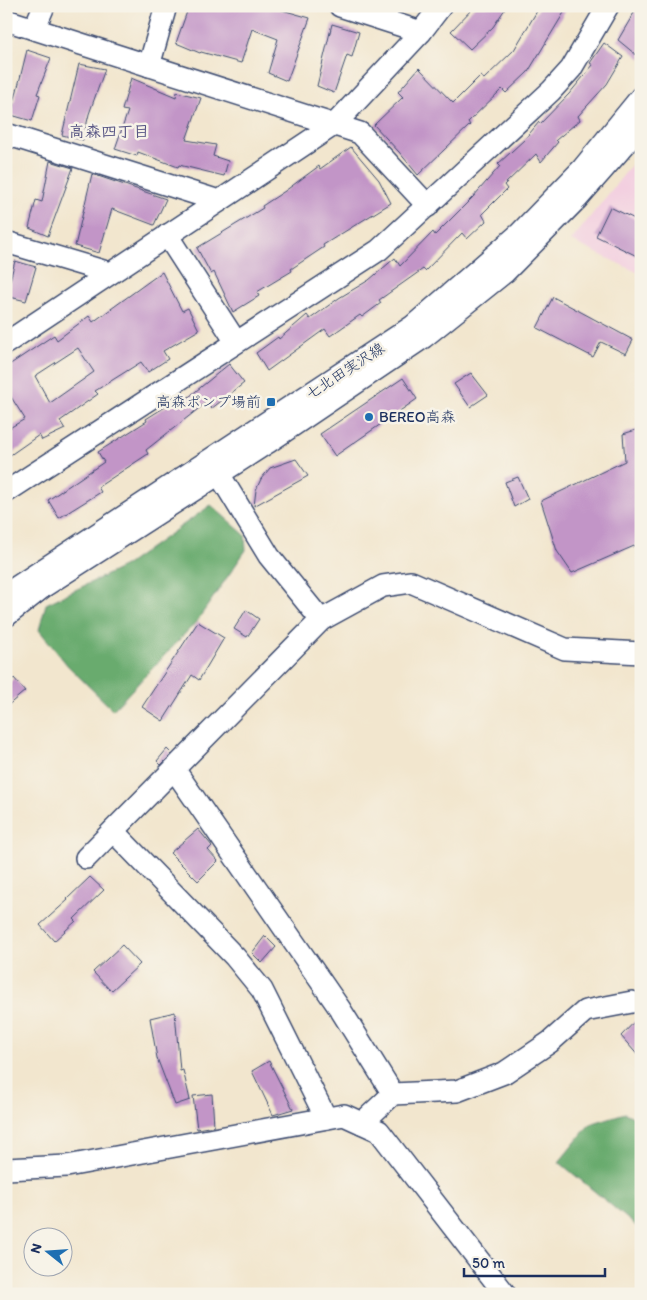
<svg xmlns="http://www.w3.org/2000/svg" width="647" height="1300" font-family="Itim,'Klee One',sans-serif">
  <rect width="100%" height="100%" fill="#f7f3e8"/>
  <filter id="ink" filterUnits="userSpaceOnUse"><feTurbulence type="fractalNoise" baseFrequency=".02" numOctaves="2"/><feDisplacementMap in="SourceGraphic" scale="10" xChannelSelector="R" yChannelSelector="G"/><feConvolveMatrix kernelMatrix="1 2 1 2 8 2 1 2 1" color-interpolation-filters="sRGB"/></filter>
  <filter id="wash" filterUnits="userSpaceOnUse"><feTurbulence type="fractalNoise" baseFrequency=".0096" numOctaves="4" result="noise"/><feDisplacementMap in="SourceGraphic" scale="20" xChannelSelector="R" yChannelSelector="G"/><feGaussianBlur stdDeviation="1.12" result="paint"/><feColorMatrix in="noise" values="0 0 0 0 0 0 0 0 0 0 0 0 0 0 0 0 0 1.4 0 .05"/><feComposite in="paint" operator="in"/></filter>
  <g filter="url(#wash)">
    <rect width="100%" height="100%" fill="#f2e6ce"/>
    <path fill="#f3cfe0" d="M641 153V274L571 241Z"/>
    <g fill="#69ab6e" stroke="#426d66">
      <path d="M211 505 245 535 246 550 197 621 113 710 68 666 39 630 46 604 125 566Z"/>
      <path d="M625 1113 641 1121V1230L559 1162 590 1124Z"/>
    </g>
    <g id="blocks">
      <g fill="#c295c7" fill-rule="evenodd">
        <path d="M189 6H268L310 18 287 81 268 73 278 39 252 29 241 63 201 52 200 53 176 43Z"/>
        <path d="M475 6H507L493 27 470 49 451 31Z"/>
        <path d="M540 6H568L528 72 506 93 502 89 468 122 470 125 418 175 399 152 374 125 403 97 398 92 419 68 453 103 480 76 484 79 514 50Z"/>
        <path d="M638 6H641V59L618 40Z"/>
        <path d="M332 24 359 32 352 57 347 55 334 93 317 86Z"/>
        <path d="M604 43 623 57 607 84 578 116 580 120 556 140 558 142 541 162 536 154 504 185 507 189 482 214 486 221 467 239 462 233 425 271 423 269 379 300 381 303 362 317 360 315 330 336 325 329 267 371 256 353 278 337 279 339 307 315 310 319 339 298 369 280 395 258 400 266 433 232 435 235 473 197 500 166 498 164 525 139 539 122 540 124 569 94 593 65 590 63Z"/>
        <path d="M27 50 51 58 37 94 40 95 32 121 11 115Z"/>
        <path d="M79 64 105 69 89 114 83 140 62 135Z"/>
        <path d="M131 78 176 97 177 92 201 98 186 140 216 145 213 156 228 161 224 176 179 165 178 167 138 152 137 156 115 149 128 111 122 110Z"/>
        <path d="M351 147 379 180 391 203 323 245 324 247 291 269 292 271 257 292 259 296 233 312 214 272 211 274 197 248 263 208 262 206 285 191 319 166 320 169Z"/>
        <path d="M50 161 73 168 48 236 29 228 36 200 42 202Z"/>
        <path d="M92 174 166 199 154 225 112 209 99 253 75 246Z"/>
        <path d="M610 207 641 222V258L596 236Z"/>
        <path d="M15 261 36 267 26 301 6 296Z"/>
        <path d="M162 272 182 311 188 308 199 330 163 351 168 359 148 372 141 362 95 391 98 394 60 421 65 429 42 440 39 435 6 458V430L25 419 6 389V367L54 335 57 340 89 316 93 322ZM78 348 94 372 50 403 35 376Z"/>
        <path d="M553 297 633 340 626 354 601 342 593 357 537 328Z"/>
        <path d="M229 364 244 383 211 409 207 402 146 450 148 454 98 487 101 492 59 518 48 500 104 462 98 452 147 421 146 419 176 400 179 405Z"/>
        <path d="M471 373 488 395 470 407 454 384Z"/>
        <path d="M403 378 417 399 335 456 320 434Z"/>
        <path d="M639 429 641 442V543L572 573 557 551 541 501 625 461 623 434Z"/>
        <path d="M296 459 308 476 254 506 256 490 261 479 270 468Z"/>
        <path d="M518 477 528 499 514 507 505 482Z"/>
        <path d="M246 610 259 619 247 637 234 629Z"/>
        <path d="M198 622 224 638 199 680 192 675 163 721 142 707Z"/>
        <path d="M14 678 25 691 6 707V686Z"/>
        <path d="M167 749 172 754 161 765 157 761Z"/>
        <path d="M198 829 212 846 208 850 218 861 198 881 170 853Z"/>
        <path d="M90 877 104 890 74 919 76 921 54 941 40 925 68 900 67 899Z"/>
        <path d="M265 936 276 947 262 963 252 953Z"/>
        <path d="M122 945 140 964 111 991 93 972Z"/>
        <path d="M175 1012 180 1071 183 1070 190 1100 175 1105 157 1058 150 1018Z"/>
        <path d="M641 1015V1059L621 1036Z"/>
        <path d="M269 1061 293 1109 273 1115 252 1071Z"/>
        <path d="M212 1094 214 1126 197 1129 193 1096Z"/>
      </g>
    </g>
  </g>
  <g filter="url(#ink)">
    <use href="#blocks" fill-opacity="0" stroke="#3b4a6f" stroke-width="1"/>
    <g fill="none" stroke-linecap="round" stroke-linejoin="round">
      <g stroke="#3b4a6f" stroke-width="24">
        <g id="minor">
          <path d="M340 6 421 32"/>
          <path d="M6 20 360 133 428 206"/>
          <path d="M34 29 44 6"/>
          <path d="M149 66 166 6"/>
          <path d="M6 134 219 201"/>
          <path d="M167 235 236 342"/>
          <path d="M6 242 110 273"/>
          <path d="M6 343 335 124 421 32 441 6"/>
          <path d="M219 474 269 556 321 620"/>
          <path d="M6 492 379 250 551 91 571 69 608 6"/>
          <path d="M6 594 413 326 519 234 583 168 641 97"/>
          <path d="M6 616 43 587 267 443 424 337 505 272 577 199 641 126"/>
          <path d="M174 769 340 1009 393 1094"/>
          <path d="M113 831 235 957 262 990 326 1118"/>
          <path d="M86 858 321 620 383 586 411 582 565 649 641 653"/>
          <path d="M362 1123 393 1094 457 1091 504 1073 550 1042 585 1011 632 1002"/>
          <path d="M6 1169 67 1166 344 1115 379 1131 505 1294"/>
        </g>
      </g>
      <use href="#minor" stroke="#fff" stroke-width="21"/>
    </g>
  </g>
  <g fill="#1f6fb2" stroke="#f7f3e8" stroke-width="2">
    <rect x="266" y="397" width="10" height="10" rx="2.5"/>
    <circle cx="369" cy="417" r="5"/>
  </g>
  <g text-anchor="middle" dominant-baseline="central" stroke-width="5" stroke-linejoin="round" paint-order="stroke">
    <g font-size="15" fill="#1b2f5e" stroke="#f7f3e8">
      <text transform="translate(345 371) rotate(-33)">七北田実沢線</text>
    </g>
    <g font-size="15" fill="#1b2f5e" stroke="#f7f3e8" text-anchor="end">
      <text x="261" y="402">高森ポンプ場前</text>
      <text x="379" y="417" text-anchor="start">BEREO高森</text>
    </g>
    <g font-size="16" font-weight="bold" fill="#555383" stroke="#f7f3e8">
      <text x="109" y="131">高森四丁目</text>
    </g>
  </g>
  <rect width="647" height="1300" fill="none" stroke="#f7f3e8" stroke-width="25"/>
  <g transform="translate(48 1252) rotate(287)"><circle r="24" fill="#f7f3e8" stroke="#9fa5b1"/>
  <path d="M0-4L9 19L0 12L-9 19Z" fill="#1f6fb2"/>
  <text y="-8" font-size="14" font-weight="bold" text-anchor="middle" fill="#1b2f5e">N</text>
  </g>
  <path d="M464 1268v8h141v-8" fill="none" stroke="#1b2f5e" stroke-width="2.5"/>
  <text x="472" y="1268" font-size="15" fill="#1b2f5e" stroke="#f7f3e8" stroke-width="4" paint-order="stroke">50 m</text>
</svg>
